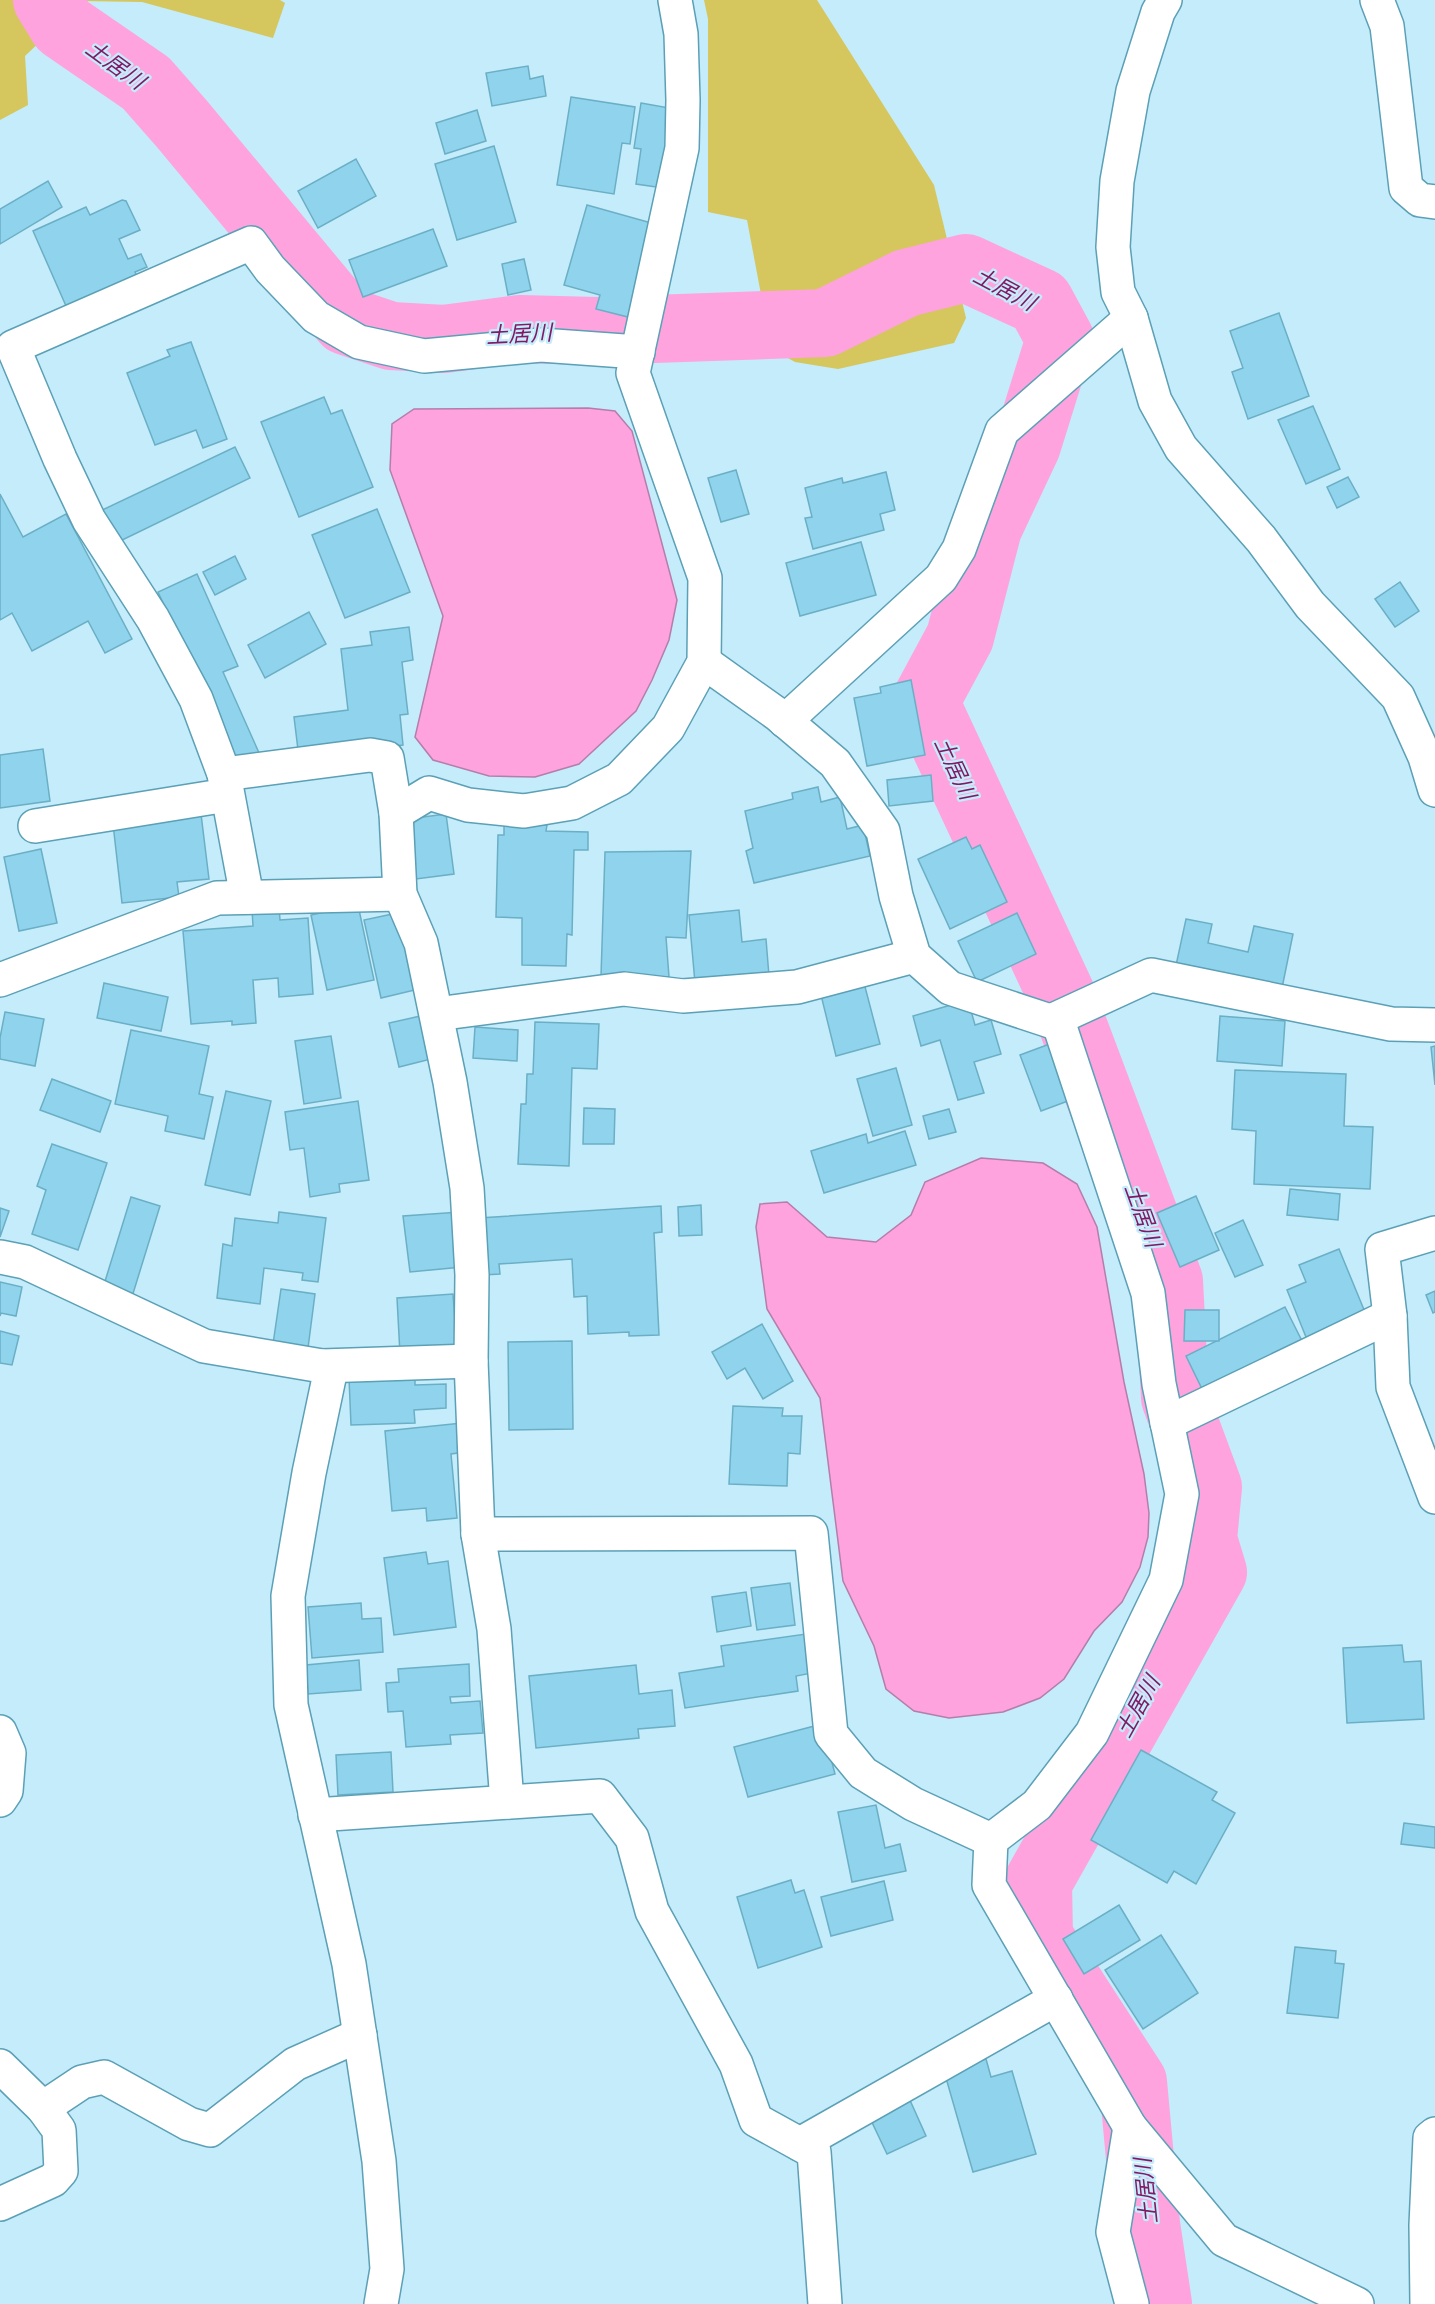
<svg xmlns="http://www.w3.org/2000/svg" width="1435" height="2304" font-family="Lato,'Noto Sans JP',sans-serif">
  <rect width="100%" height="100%" fill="#c4ecfa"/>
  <g fill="#d5c65d">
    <path d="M0 0H280L285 3 273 38 142 2 83 1 25 56 28 105 0 120Z"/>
    <path d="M704 0H817L934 185 966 318 954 343 838 369 795 362 763 344V305L747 220 708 212V19Z"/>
  </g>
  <g fill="#fea3de" stroke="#b47eaa" stroke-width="1.5">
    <path d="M588 408 615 411 632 431 677 600 669 640 652 680 636 711 579 764 535 777 489 776 433 760 415 737 443 616 390 470 392 424 414 409Z"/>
    <path d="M981 1158 1043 1163 1077 1184 1097 1227 1124 1382 1144 1474 1149 1513 1148 1537 1140 1567 1122 1602 1094 1631 1064 1679 1040 1698 1003 1712 949 1718 914 1711 886 1689 874 1646 843 1581 820 1398 767 1309 756 1227 760 1204 787 1202 827 1237 876 1242 911 1215 925 1182Z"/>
  </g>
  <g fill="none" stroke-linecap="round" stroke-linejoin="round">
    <path stroke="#fea3de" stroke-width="68" d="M47 0 63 26 146 83 182 124 346 321 391 336 444 339 520 329 596 331 825 323 906 283 966 268 1040 302 1060 339 1027 445 988 528 960 637 925 702 1061 994 1169 1281 1175 1398 1208 1487 1203 1539 1213 1572 1038 1882 1039 1937 1133 2082 1146 2224 1158 2304"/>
  </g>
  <g fill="#8fd4ec" stroke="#6bafc6" stroke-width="1.5">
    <path d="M528 66 530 79 543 76 546 96 492 106 486 73Z"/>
    <path d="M571 97 635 107 630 144 622 143 614 194 557 185Z"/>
    <path d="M641 103 675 109 663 188 636 184 641 149 634 148Z"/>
    <path d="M477 110 486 141 445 154 436 123Z"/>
    <path d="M494 146 516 222 457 240 435 164Z"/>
    <path d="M356 159 376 196 318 228 298 191Z"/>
    <path d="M48 181 62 207 0 244V209Z"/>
    <path d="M122 200 126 201 140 230 119 239 128 259 141 254 147 267 135 272 140 284 70 315 33 231 86 207 90 215Z"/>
    <path d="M587 205 655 224 628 317 596 309 600 295 564 285Z"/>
    <path d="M433 229 447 266 363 297 349 260Z"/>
    <path d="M524 259 531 290 508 295 502 264Z"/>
    <path d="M1279 313 1309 396 1248 419 1232 372 1243 368 1230 331Z"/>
    <path d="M191 342 227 439 203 448 196 430 155 445 127 373 170 356 167 350Z"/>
    <path d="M324 397 331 414 342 410 373 487 299 517 261 422Z"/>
    <path d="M1313 406 1340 469 1306 484 1278 420Z"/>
    <path d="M235 447 250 478 116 543 96 513Z"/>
    <path d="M736 470 749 514 721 522 708 478Z"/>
    <path d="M886 472 895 510 880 514 884 530 813 549 805 518 812 517 805 488 842 478 843 483Z"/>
    <path d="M1348 477 1359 497 1337 508 1327 487Z"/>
    <path d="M0 494 23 537 66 514 132 639 105 653 88 621 32 651 12 613 0 620Z"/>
    <path d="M377 509 410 592 345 618 312 535Z"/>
    <path d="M861 542 876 595 800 616 786 563Z"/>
    <path d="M235 556 246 579 215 595 203 572Z"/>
    <path d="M197 574 238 666 223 672 260 755 227 769 189 659 158 592Z"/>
    <path d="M1400 582 1419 611 1395 627 1375 599Z"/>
    <path d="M309 612 326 644 265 678 248 645Z"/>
    <path d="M409 627 413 660 402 662 408 714 400 715 403 745 299 758 294 717 348 710 341 649 372 645 370 632Z"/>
    <path d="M911 680 925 755 867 766 854 698 881 693 880 687Z"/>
    <path d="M43 749 50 801 0 808V755Z"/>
    <path d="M931 775 933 801 889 806 887 780Z"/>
    <path d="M818 787 821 802 840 797 847 829 863 825 870 856 754 883 746 851 753 848 745 811 793 799 792 793Z"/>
    <path d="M201 814 209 879 177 882 179 897 122 903 113 824Z"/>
    <path d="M446 814 454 874 416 879 408 819Z"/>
    <path d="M504 825H547L546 831 588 832V850H574L572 935 567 934 566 966 522 965V918L496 917 498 835H504Z"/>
    <path d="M966 837 972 849 980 845 1007 902 950 929 918 859Z"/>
    <path d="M41 849 57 923 19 931 4 857Z"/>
    <path d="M691 851 686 938 666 937 669 977 601 976 605 852Z"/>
    <path d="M358 905 374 980 327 990 311 915Z"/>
    <path d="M279 907 280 920 308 918 313 994 279 997 278 978 253 980 256 1023 232 1025V1021L191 1024 183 931 253 926 252 909Z"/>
    <path d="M739 910 742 942 766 939 769 976 695 983 689 915Z"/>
    <path d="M402 912 419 989 381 998 364 920Z"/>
    <path d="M1017 913 1036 954 977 982 958 941Z"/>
    <path d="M1186 919 1212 924 1208 943 1248 952 1254 926 1293 934 1281 993 1175 970Z"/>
    <path d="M104 983 168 997 161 1031 97 1018Z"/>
    <path d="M864 983 880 1044 836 1056 821 995Z"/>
    <path d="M968 1000 975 1025 991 1020 1001 1054 974 1062 984 1093 958 1100 940 1040 921 1046 913 1016Z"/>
    <path d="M5 1012 44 1019 35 1066 0 1059V1038Z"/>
    <path d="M425 1015 435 1058 399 1067 389 1023Z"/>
    <path d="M1220 1016 1285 1021 1282 1066 1217 1061Z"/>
    <path d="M535 1022 599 1024 597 1069 572 1068 569 1166 518 1164 521 1104H526L527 1074H533Z"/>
    <path d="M475 1027 518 1030 517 1061 473 1058Z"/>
    <path d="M131 1030 209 1046 199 1094 213 1097 204 1139 165 1131 168 1116 115 1104Z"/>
    <path d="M331 1036 341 1098 304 1104 295 1041Z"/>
    <path d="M1055 1042 1076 1098 1041 1111 1020 1055Z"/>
    <path d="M1435 1046V1085L1431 1047Z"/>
    <path d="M896 1068 912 1125 873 1136 857 1079Z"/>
    <path d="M1235 1070 1346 1074 1344 1126 1373 1127 1370 1189 1254 1184 1256 1131 1232 1129Z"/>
    <path d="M52 1079 111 1101 100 1132 40 1110Z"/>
    <path d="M226 1091 271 1101 250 1195 205 1185Z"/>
    <path d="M358 1101 369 1180 339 1184 340 1192 310 1197 304 1148 290 1150 285 1112Z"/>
    <path d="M584 1108 615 1109 614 1144H583Z"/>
    <path d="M949 1109 956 1132 929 1139 923 1116Z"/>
    <path d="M905 1131 916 1165 824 1193 811 1151 866 1134 868 1143Z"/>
    <path d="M52 1144 107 1163 78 1250 32 1234 46 1190 37 1186Z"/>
    <path d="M1290 1189 1340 1194 1338 1220 1287 1215Z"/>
    <path d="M1196 1196 1219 1250 1180 1267 1157 1213Z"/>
    <path d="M131 1197 160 1206 131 1300 102 1291Z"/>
    <path d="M701 1205 702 1235 679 1236 678 1207Z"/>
    <path d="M661 1206 662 1232 654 1233 659 1335 629 1336V1332L588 1334 587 1296 574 1297 572 1259 499 1264 500 1274 483 1275 479 1218Z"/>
    <path d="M0 1208 9 1211 0 1237Z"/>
    <path d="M279 1212 326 1218 318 1282 302 1280 303 1273 264 1268 260 1304 217 1298 223 1244 232 1246 235 1218 278 1223Z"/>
    <path d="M460 1212 462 1267 410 1272 403 1216Z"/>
    <path d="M1243 1220 1263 1265 1235 1277 1215 1233Z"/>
    <path d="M1339 1249 1367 1317 1308 1342 1287 1290 1306 1282 1299 1265Z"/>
    <path d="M0 1282 22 1287 16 1316 1 1313 0 1316Z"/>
    <path d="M281 1289 315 1294 308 1348 273 1344Z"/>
    <path d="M1435 1291V1312L1433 1313 1426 1295Z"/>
    <path d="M453 1294 457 1350 400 1354 397 1298Z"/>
    <path d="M1285 1307 1303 1343 1204 1393 1186 1356Z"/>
    <path d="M1185 1310H1219V1341H1184Z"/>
    <path d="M762 1324 793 1381 763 1399 745 1368 727 1379 712 1352Z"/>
    <path d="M0 1331 19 1336 12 1365 0 1363Z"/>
    <path d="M572 1341 573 1429 509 1430 508 1342Z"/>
    <path d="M415 1376V1385L446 1384V1408L414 1410 415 1423 351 1425 349 1378Z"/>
    <path d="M733 1406 783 1408 782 1416H802L800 1454 788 1453 787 1486 729 1484Z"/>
    <path d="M462 1423 465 1452 451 1454 457 1518 427 1521 426 1508 392 1511 385 1431Z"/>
    <path d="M426 1552 428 1564 448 1561 456 1627 394 1635 384 1558Z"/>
    <path d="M790 1583 795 1625 757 1630 751 1588Z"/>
    <path d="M746 1592 751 1626 717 1632 712 1597Z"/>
    <path d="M361 1603 362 1619 381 1618 383 1652 312 1658 308 1607Z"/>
    <path d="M806 1634 812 1673 796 1676 798 1691 685 1708 679 1673 724 1666 721 1646Z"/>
    <path d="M1402 1645 1404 1662 1421 1661 1424 1719 1347 1723 1343 1648Z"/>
    <path d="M359 1660 361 1690 308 1694 306 1665Z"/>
    <path d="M469 1664 470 1696 450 1697 451 1703 480 1701 483 1733 450 1735 451 1744 406 1747 403 1711 388 1712 386 1683 399 1682 398 1669Z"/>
    <path d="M636 1665 639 1694 672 1690 675 1726 638 1729 639 1738 536 1748 529 1676Z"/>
    <path d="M822 1724 835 1774 748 1797 734 1747Z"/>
    <path d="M1141 1750 1217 1792 1212 1800 1235 1813 1196 1884 1174 1871 1167 1883 1091 1840Z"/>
    <path d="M391 1752 393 1792 338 1795 336 1755Z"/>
    <path d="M876 1805 885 1848 900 1844 906 1871 852 1882 838 1812Z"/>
    <path d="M1404 1823 1435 1827V1848L1401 1844Z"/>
    <path d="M791 1880 795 1893 804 1890 822 1947 758 1968 737 1897Z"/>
    <path d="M884 1881 893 1920 831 1936 821 1897Z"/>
    <path d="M1119 1905 1140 1940 1084 1974 1063 1939Z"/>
    <path d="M1161 1935 1198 1993 1143 2029 1105 1970Z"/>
    <path d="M1295 1947 1336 1951 1335 1963 1344 1964 1338 2018 1287 2013Z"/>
    <path d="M986 2059 991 2077 1012 2071 1036 2154 973 2172 944 2071Z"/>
    <path d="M909 2098 926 2136 887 2154 869 2116Z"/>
  </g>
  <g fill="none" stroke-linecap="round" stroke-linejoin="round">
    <g stroke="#5ba0b6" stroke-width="36">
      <g id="minor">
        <path d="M675 0 681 34 683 100 682 148 633 373 705 578 704 662 668 728 619 779 572 803 524 811 468 805 429 793 396 813 400 894 421 943 450 1082 467 1188 472 1275 471 1361 478 1534 811 1533 831 1734 863 1773 913 1804 991 1840"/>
        <path d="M1165 0 1158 12 1133 91 1117 181 1113 247 1118 292 1131 318 1155 401 1181 448 1261 539 1310 605 1398 697 1425 757 1435 790"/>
        <path d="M1377 0 1387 26 1406 188 1420 200 1435 202"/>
        <path d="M704 662 777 714 835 763 883 831 896 896 914 956 950 988 1059 1024 1148 1293 1159 1384 1182 1494 1166 1580 1092 1733 1037 1805 991 1840"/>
        <path d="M785 721 941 578 959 549 1002 431 1131 318"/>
        <path d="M224 774 370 755 387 758 396 813"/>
        <path d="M35 826 227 795"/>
        <path d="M247 897 224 774 196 699 153 619 89 520 60 459 13 347 251 243 270 269 316 317 359 342 424 356 541 345 638 352"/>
        <path d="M0 980 217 898 400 894"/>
        <path d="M437 1014 624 989 683 996 797 987 914 956"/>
        <path d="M1051 1021 1151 975 1391 1024 1435 1025"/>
        <path d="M0 1257 25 1262 204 1346 322 1366 329 1378 309 1473 288 1596 291 1705 349 1964 379 2161 387 2269 381 2304"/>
        <path d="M1390 1316 1393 1387 1435 1497"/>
        <path d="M322 1366 471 1361"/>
        <path d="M1167 1423 1390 1316 1382 1249 1435 1233"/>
        <path d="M478 1534 494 1629 507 1802"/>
        <path d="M0 1732 9 1753 6 1791 0 1800"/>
        <path d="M315 1815 600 1796 632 1838 652 1911 736 2064 756 2120 814 2152 825 2304"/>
        <path d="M991 1840 989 1885 1130 2127 1224 2240 1357 2304"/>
        <path d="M0 2066 43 2108 59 2130 61 2171 53 2180 0 2204"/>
        <path d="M43 2108 82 2082 104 2077 189 2124 210 2130 295 2064 360 2035"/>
        <path d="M1130 2127 1113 2232 1132 2304"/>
        <path d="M800 2144 1056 1999"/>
        <path d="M1427 2304 1426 2225 1430 2138 1435 2134"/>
      </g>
    </g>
    <use href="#minor" stroke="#fff" stroke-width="33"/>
  </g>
  <g text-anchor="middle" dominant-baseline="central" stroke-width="4.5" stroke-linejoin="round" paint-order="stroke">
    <g font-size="22" font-style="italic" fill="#821966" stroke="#c4ecfa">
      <text transform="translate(116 64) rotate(36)">土居川</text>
      <text transform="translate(1005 288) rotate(28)">土居川</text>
      <text transform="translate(519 333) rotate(-3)">土居川</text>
      <text transform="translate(956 768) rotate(65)">土居川</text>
      <text transform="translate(1144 1215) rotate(70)">土居川</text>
      <text transform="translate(1137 1706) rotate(-61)">土居川</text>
      <text transform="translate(1145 2191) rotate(-96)">土居川</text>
    </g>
  </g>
</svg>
